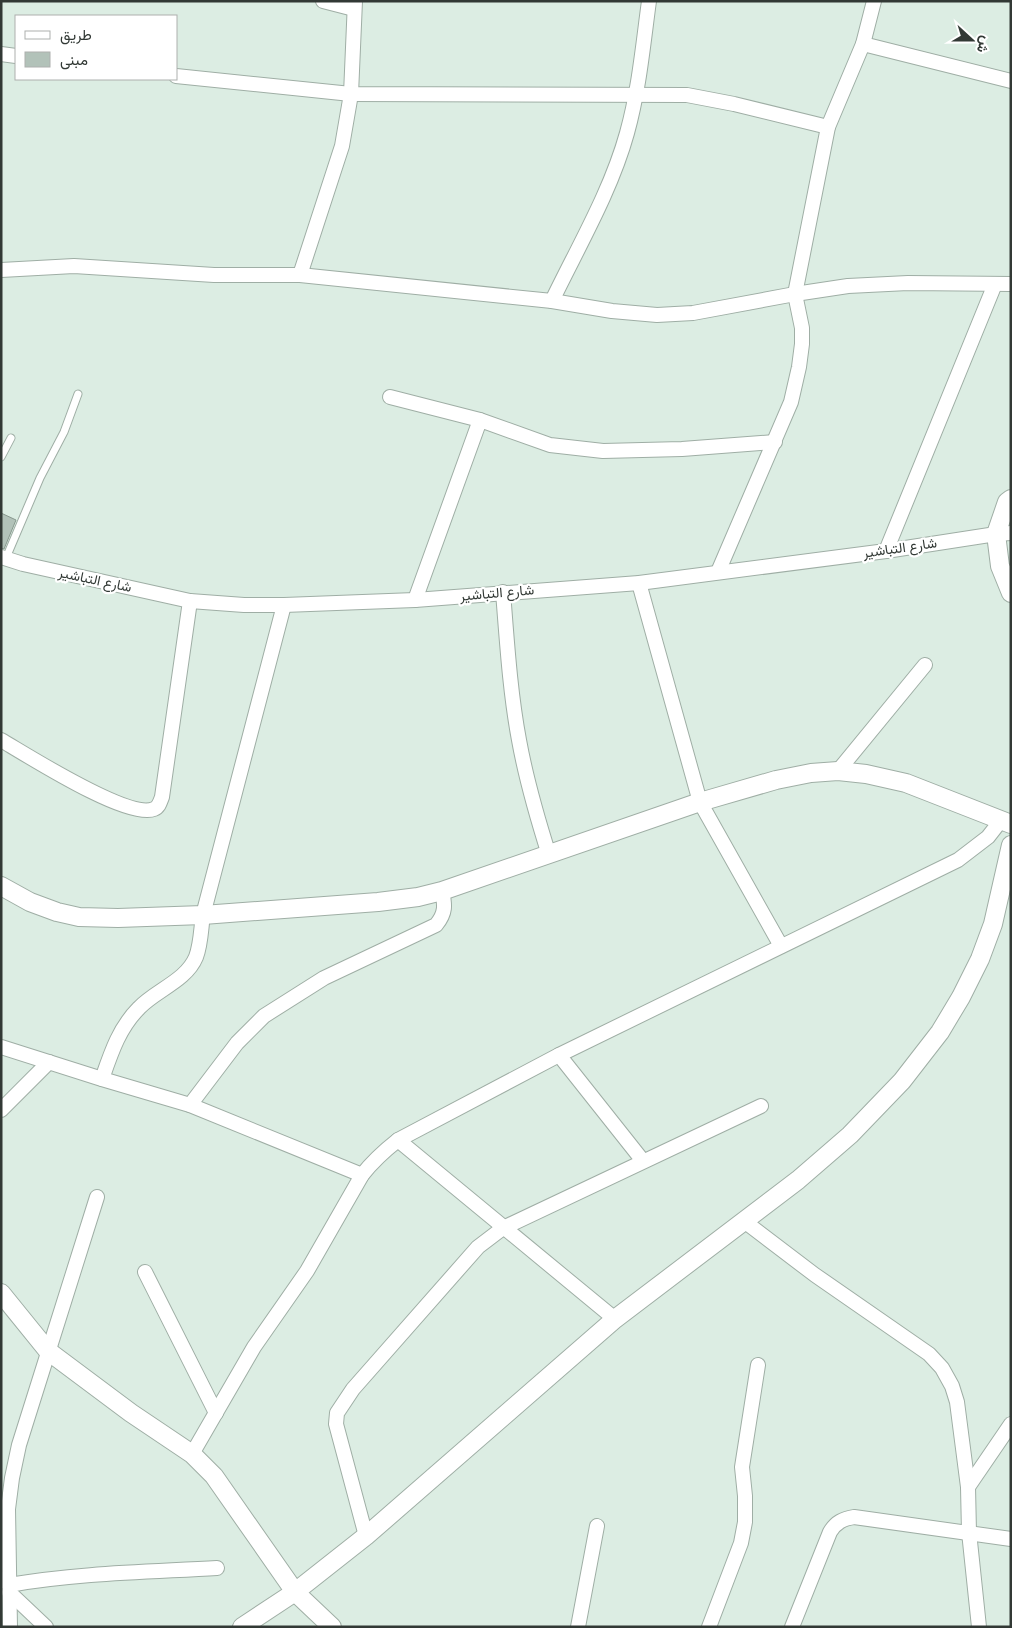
<svg xmlns="http://www.w3.org/2000/svg" width="1012" height="1628" font-family="Figtree,Vazirmatn,sans-serif">
  <rect width="100%" height="100%" fill="#dcede3"/>
  <path fill="#b2c2b9" stroke="#88988e" d="M1 513 16 520 4 549 1 548Z"/>
  <g fill="none" stroke-linecap="round" stroke-linejoin="round">
    <g stroke="#9faea5" stroke-width="9">
      <g id="service">
        <path d="M1 457 11 438"/>
        <path d="M6 558 40 478 64 432 78 394"/>
      </g>
    </g>
    <g stroke="#9faea5" stroke-width="16">
      <g id="minor">
        <path d="M323 1 354 9"/>
        <path d="M863 44 1011 81"/>
        <path d="M1 54 16 56"/>
        <path d="M176 76 351 94 687 95 734 104 828 127"/>
        <path d="M1 270 74 266 214 275H300L552 301 612 311 657 315 693 313 795 294 848 286 908 283 1011 284"/>
        <path d="M300 275 342 146 351 94 355 1"/>
        <path d="M552 301C578 247 611 191 627 133 639 90 643 45 649 1"/>
        <path d="M390 397 480 420"/>
        <path d="M886 551 995 284"/>
        <path d="M1 557 23 564 190 601 244 605H284L415 600 639 583 886 551 996 534 1011 533"/>
        <path d="M718 572 791 402 799 367 802 344V328L795 294 828 127 863 44 874 1"/>
        <path d="M639 583 700 802 781 946"/>
        <path d="M503 592C507 642 510 692 519 740 526 779 537 817 549 855"/>
        <path d="M415 600 480 420 550 445 603 451 682 449 775 442"/>
        <path d="M1 740C27 755 128 820 154 809 159 807 160 802 162 797L190 601"/>
        <path d="M838 771 925 665"/>
        <path d="M1 1047 102 1079 190 1105 362 1175"/>
        <path d="M559 1055 643 1161"/>
        <path d="M102 1079C111 1053 119 1028 139 1008 156 990 186 981 196 957 201 944 201 928 203 915L284 605"/>
        <path d="M190 1105 237 1043 264 1016 324 978 436 925C446 913 445 905 442 891"/>
        <path d="M1 1110 49 1062"/>
        <path d="M398 1140 615 1319"/>
        <path d="M744 1221 815 1275 929 1354 942 1368 952 1386 957 1402 968 1487 969 1532 979 1627"/>
        <path d="M145 1272 216 1413"/>
        <path d="M192 1454 254 1347 307 1271 362 1175C373 1161 384 1151 398 1140L559 1055 958 860 988 837 1002 819"/>
        <path d="M968 1487 1011 1424"/>
        <path d="M366 1536 336 1424 337 1413 353 1389 478 1247 503 1228 761 1106"/>
        <path d="M4 1579 9 1585C78 1573 148 1572 217 1568"/>
        <path d="M9 1592 46 1627"/>
        <path d="M10 1627 8 1509 12 1478 19 1445 97 1197"/>
        <path d="M578 1627 597 1526"/>
        <path d="M709 1627 741 1543 745 1522V1496L742 1467 758 1365"/>
        <path d="M792 1627 830 1532C836 1522 843 1519 854 1517L1011 1539"/>
      </g>
    </g>
    <g stroke="#9faea5" stroke-width="20">
      <g id="tertiary">
        <path d="M1011 499 1007 502 996 534 1000 566 1011 593"/>
        <path d="M1 886 30 902 57 912 79 917 118 918 203 915 378 902 418 897 442 891 700 802 776 780 811 773 838 771 866 774 906 783 1011 824"/>
        <path d="M1 1293 48 1351 131 1413 192 1454 214 1476 295 1592 332 1627"/>
        <path d="M242 1627 295 1592 366 1536 615 1319 798 1180 850 1135 902 1081 940 1032 961 997 980 959 993 924 1011 845"/>
      </g>
    </g>
    <use href="#service" stroke="#fff" stroke-width="7"/>
    <use href="#minor" stroke="#fff" stroke-width="14"/>
    <use href="#tertiary" stroke="#fff" stroke-width="18"/>
  </g>
  <g text-anchor="middle" dominant-baseline="central" stroke-width="4.5" stroke-linejoin="round" paint-order="stroke">
    <g font-size="14" fill="#323935" stroke="#fff">
      <text transform="translate(900 548) rotate(-8)">شارع التباشير</text>
      <text transform="translate(95 580) rotate(12)">شارع التباشير</text>
      <text transform="translate(497 593) rotate(-5)">شارع التباشير</text>
    </g>
  </g>
  <rect width="1012" height="1628" fill="none" stroke="#323935" stroke-width="5"/>
  <rect x="15" y="15" width="162" height="65" fill="#ffffff" stroke="#adb0ae"/>
  <rect x="25" y="31" width="25" height="8" fill="#ffffff" stroke="#adb0ae"/>
  <text x="60" y="40" font-size="15" fill="#323935">طريق</text>
  <rect x="25" y="52" width="25" height="15" fill="#b2c2b9" stroke="#adb0ae"/>
  <text x="60" y="65" font-size="15" fill="#323935">مبنى</text>
  <g transform="translate(972 40) rotate(111)" stroke="#ffffff" stroke-width="4" paint-order="stroke">
  <path d="M0-4L9 19L0 12L-9 19Z" fill="#323935"/>
  <text y="-8" font-size="14" font-weight="bold" text-anchor="middle" fill="#323935">ش</text>
  </g>
</svg>
